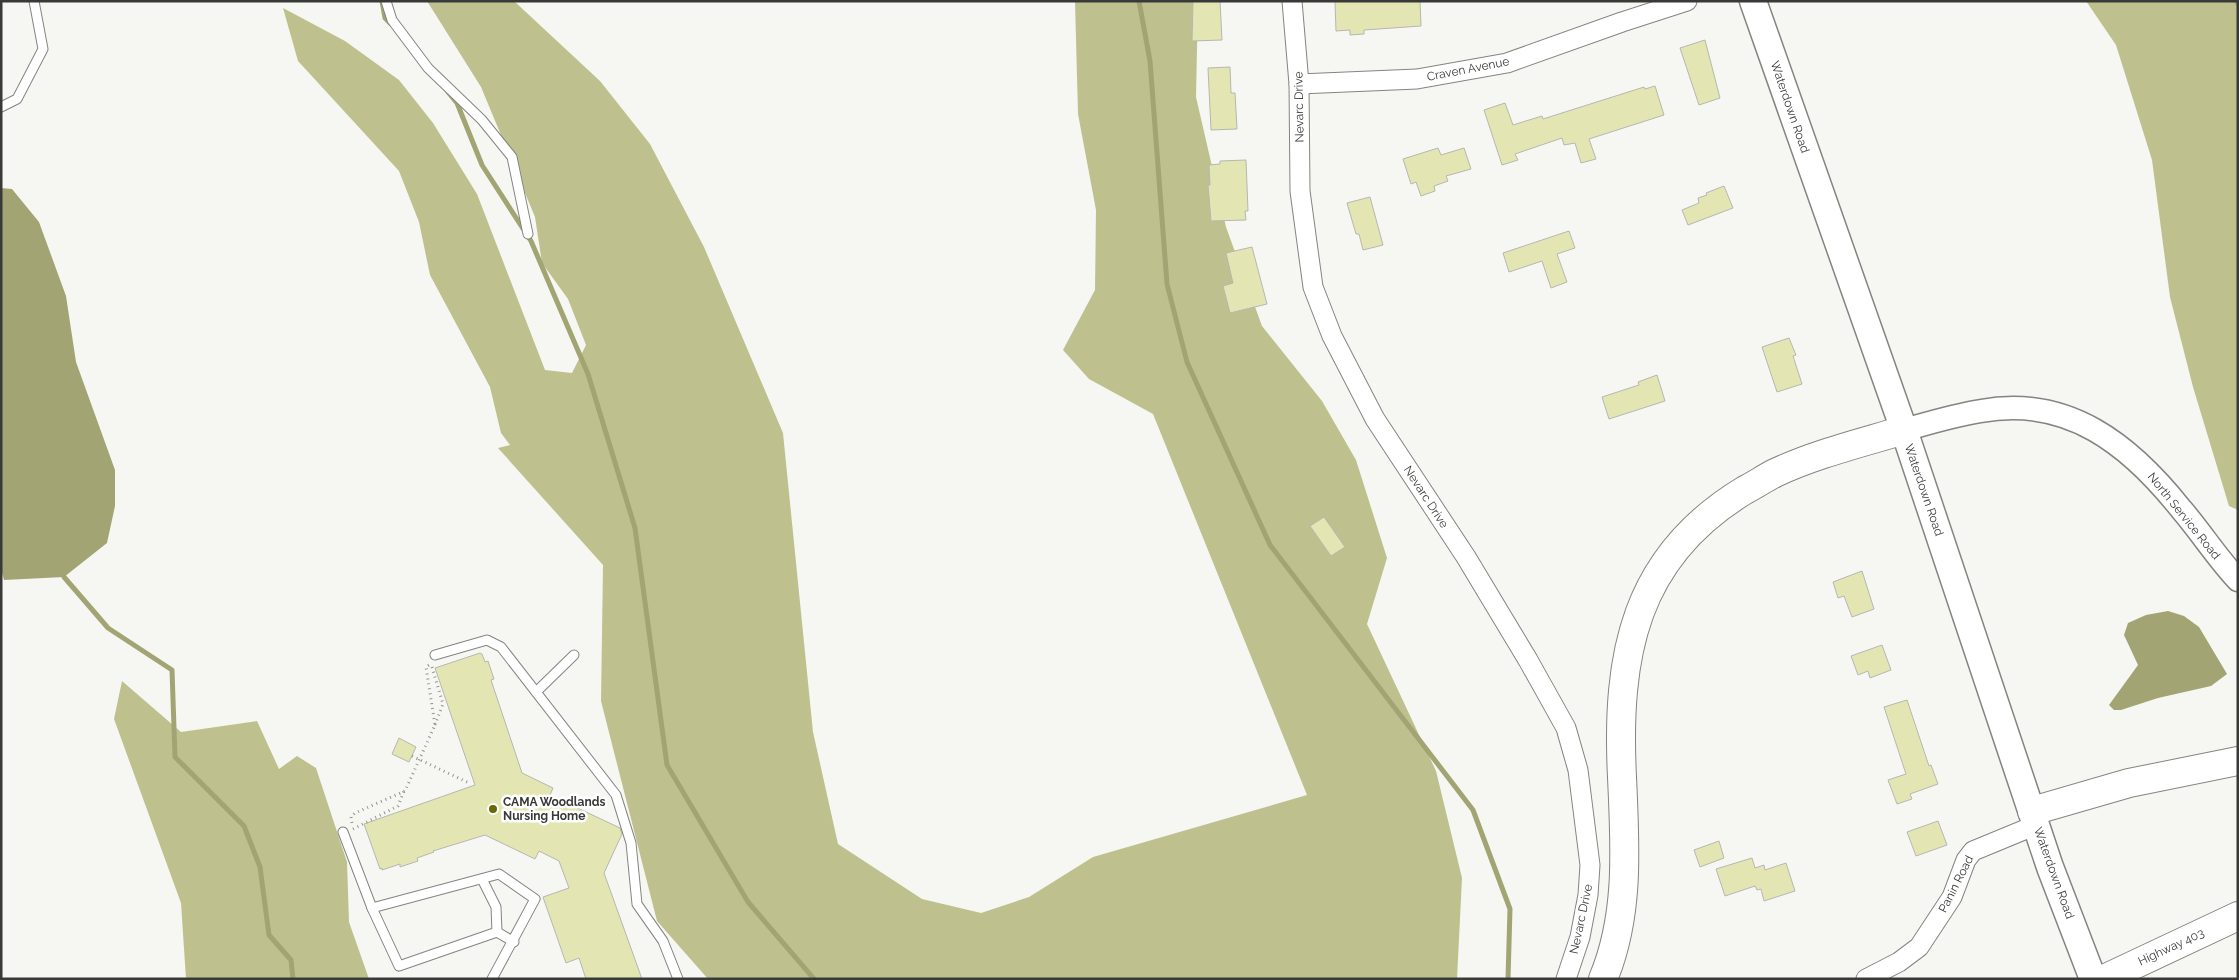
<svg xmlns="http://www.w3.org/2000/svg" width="2239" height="980" font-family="Raleway,sans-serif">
  <rect width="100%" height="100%" fill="#f6f7f2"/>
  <g fill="#bec18e">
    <path d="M427 1H514L600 81 650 144 704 247 783 433 813 732 838 844 922 899 981 913 1029 897 1093 857 1307 795 1153 414 1089 379 1063 350 1095 290 1096 210 1078 114 1075 1H1198L1196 97 1226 227 1262 326 1322 401 1356 460 1387 558 1367 624 1436 771 1462 878 1457 979H708L657 921 601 701 603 565 498 448 510 445 501 433 490 387 430 275 419 222 399 171 298 61 283 8 345 41 399 80 433 123 477 194 545 370 572 373 586 345 568 299 542 263 535 217 481 87Z"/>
    <path d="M2086 1H2238V510L2229 506 2193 387 2170 297 2152 160 2116 45Z"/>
    <path d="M122 681 181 732 257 721 279 769 297 756 316 768 347 862 349 922 369 979H186L181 903 114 719Z"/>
  </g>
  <g fill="#a2a573">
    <path d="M1 188 12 189 39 222 66 296 76 362 115 470V506L107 543 64 577 4 580 1 569Z"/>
    <path d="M2168 611 2184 616 2199 627 2227 674 2211 686 2158 698 2121 710H2114L2109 705 2138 665 2124 635 2128 623 2146 615Z"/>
  </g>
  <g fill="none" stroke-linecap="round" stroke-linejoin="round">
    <g stroke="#a2a573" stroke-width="5">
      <path d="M382 1 385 18 391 24"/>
      <path d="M1139 1 1150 61 1167 284 1187 362 1270 545 1473 810 1510 909 1508 979"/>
      <path d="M2237 1 2238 4"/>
      <path d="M448 92 457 103 482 165 531 241 588 374 635 528 667 765 748 902 814 979"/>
      <path d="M64 577 108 628 172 670 175 757 244 826 260 867 269 935 291 960 293 979"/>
    </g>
  </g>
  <g fill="#e3e6b2" stroke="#b6b7b2">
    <path d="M1193 1H1220L1222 40 1192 41Z"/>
    <path d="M1335 1H1420L1421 26 1364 30V34L1350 35V30L1336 31Z"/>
    <path d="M1705 40 1720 98 1699 105 1680 48Z"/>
    <path d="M1230 67 1231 93H1235L1237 129 1211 130 1208 68Z"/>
    <path d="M1655 86 1664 115 1589 139 1596 159 1581 163 1575 143 1564 145 1562 138 1515 154 1518 160 1502 165 1484 110 1505 103 1513 125 1542 116 1543 119 1644 87 1645 89Z"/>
    <path d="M1438 148 1441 155 1464 148 1471 169 1446 176 1448 181 1434 186 1435 191 1421 196 1416 182 1411 184 1403 159Z"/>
    <path d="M1246 160 1248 211H1245L1246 220 1211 221 1208 185H1210L1209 165 1220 164V161Z"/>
    <path d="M1724 186 1733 208 1688 225 1682 210 1699 203 1698 198 1707 195 1706 193Z"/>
    <path d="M1370 197 1383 245 1363 250 1359 234H1356L1347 203Z"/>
    <path d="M1569 231 1575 248 1557 254 1567 282 1551 288 1542 261 1509 272 1503 253Z"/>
    <path d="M1252 247 1267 304 1230 313 1223 286 1233 283 1226 253Z"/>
    <path d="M1789 338 1796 355 1793 356 1802 384 1777 392 1762 347Z"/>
    <path d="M1657 375 1665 401 1609 419 1602 397 1639 385 1638 382Z"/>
    <path d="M1324 517 1345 547 1331 556 1310 526Z"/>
    <path d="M1862 571 1874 609 1852 617 1844 596 1838 598 1833 582Z"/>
    <path d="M1882 645 1891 670 1870 678 1868 671 1858 675 1851 656Z"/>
    <path d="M480 653 482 654 485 662 488 661 494 679 491 680 522 773 553 788 550 795 620 828 622 834 604 873 642 979H586L579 958 566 963 543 897 569 888 559 861 539 851 535 859 485 835 433 851 434 852 417 858 418 861 400 867V864L382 870V868L380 869 364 824 475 785 435 668Z"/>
    <path d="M1907 700 1929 766 1931 765 1938 784 1910 794 1912 799 1897 804 1888 780 1906 774 1884 707Z"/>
    <path d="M399 738 416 747 409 762 392 754Z"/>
    <path d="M1938 821 1947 845 1916 856 1907 832Z"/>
    <path d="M1719 841 1724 858 1700 867 1694 850Z"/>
    <path d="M1752 858 1755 868 1764 865 1765 870 1786 863 1795 891 1764 901 1761 889 1757 890 1755 886 1725 896 1716 869Z"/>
  </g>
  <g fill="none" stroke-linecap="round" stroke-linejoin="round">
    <g stroke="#848480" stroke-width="11">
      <g id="service">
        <path d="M386 1 392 20 428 68 482 120 512 157 528 234"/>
        <path d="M1 107 17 99 43 49 34 1"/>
        <path d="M435 655 487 640 501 647 616 795 631 843 637 904 663 941 678 979"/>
        <path d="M536 692 574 655"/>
        <path d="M343 832 372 908 399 966 497 932 514 942"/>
        <path d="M482 879 496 907 497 932"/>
        <path d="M372 908 499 874 535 899 492 979"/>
      </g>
    </g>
    <g stroke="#848480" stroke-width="21">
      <g id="minor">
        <path d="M1292 1 1299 84 1300 191 1313 287 1332 336 1375 419 1466 557 1528 660 1566 728 1578 770 1590 865 1588 895 1580 937 1566 979"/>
        <path d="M1299 84 1417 79 1507 63 1622 22 1687 1"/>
        <path d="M1866 979 1899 962 1919 947 1952 897 1966 860 1973 851 2036 825"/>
      </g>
    </g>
    <g stroke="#848480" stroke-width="25">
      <path id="tertiary" d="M1904 430C1929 423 1955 415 1981 411 2068 395 2130 445 2181 509 2201 532 2217 558 2238 580"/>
    </g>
    <g stroke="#848480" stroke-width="29">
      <path id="secondary" d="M1753 1 1904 430 2050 867 2093 979"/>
    </g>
    <g stroke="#848480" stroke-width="30">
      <g id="motorway">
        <path d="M2032 811 2129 783 2238 761"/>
        <path d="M1603 979C1630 915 1625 845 1622 777 1616 655 1634 557 1745 490 1755 485 1765 478 1775 473 1815 454 1861 443 1904 430"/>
        <path d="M2104 979 2238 916"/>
      </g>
    </g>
    <g stroke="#959692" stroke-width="3" stroke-dasharray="1 4" stroke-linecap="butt">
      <path d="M432 667 443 704 435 725"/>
      <path d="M412 756 469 783"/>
      <path d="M352 823 351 817 355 813 405 791 435 725 426 667 429 665"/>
      <path d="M353 829 398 806 404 791"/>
    </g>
    <use href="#service" stroke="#fff" stroke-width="9"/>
    <use href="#minor" stroke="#fff" stroke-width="19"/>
    <use href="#tertiary" stroke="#fff" stroke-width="22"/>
    <use href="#secondary" stroke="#fff" stroke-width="26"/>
    <use href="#motorway" stroke="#fff" stroke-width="28"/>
  </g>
  <circle fill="#676906" stroke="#fff" stroke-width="2" cx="493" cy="809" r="5"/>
  <g text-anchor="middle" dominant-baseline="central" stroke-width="5" stroke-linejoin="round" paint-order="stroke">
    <g font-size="12" fill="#393a38" stroke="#fff">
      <text transform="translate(1468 69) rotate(-11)">Craven Avenue</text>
      <text transform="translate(1299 107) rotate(-91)">Nevarc Drive</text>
      <text transform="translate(1790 107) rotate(71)">Waterdown Road</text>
      <text transform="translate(1924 490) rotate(71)">Waterdown Road</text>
      <text transform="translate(1426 497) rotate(57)">Nevarc Drive</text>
      <text transform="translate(2184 516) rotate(51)">North Service Road</text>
      <text transform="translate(2054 873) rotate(70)">Waterdown Road</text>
      <text transform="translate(1956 884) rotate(-63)">Panin Road</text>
      <text transform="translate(1581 919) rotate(-78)">Nevarc Drive</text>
      <text transform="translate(2171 947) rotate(-25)">Highway 403</text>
    </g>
    <g font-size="12" font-weight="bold" fill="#393a38" stroke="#fff" text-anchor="start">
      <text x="503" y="802">CAMA Woodlands<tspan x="503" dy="14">Nursing Home</tspan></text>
    </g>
  </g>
  <rect width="2239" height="980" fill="none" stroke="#393a38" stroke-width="5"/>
</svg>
